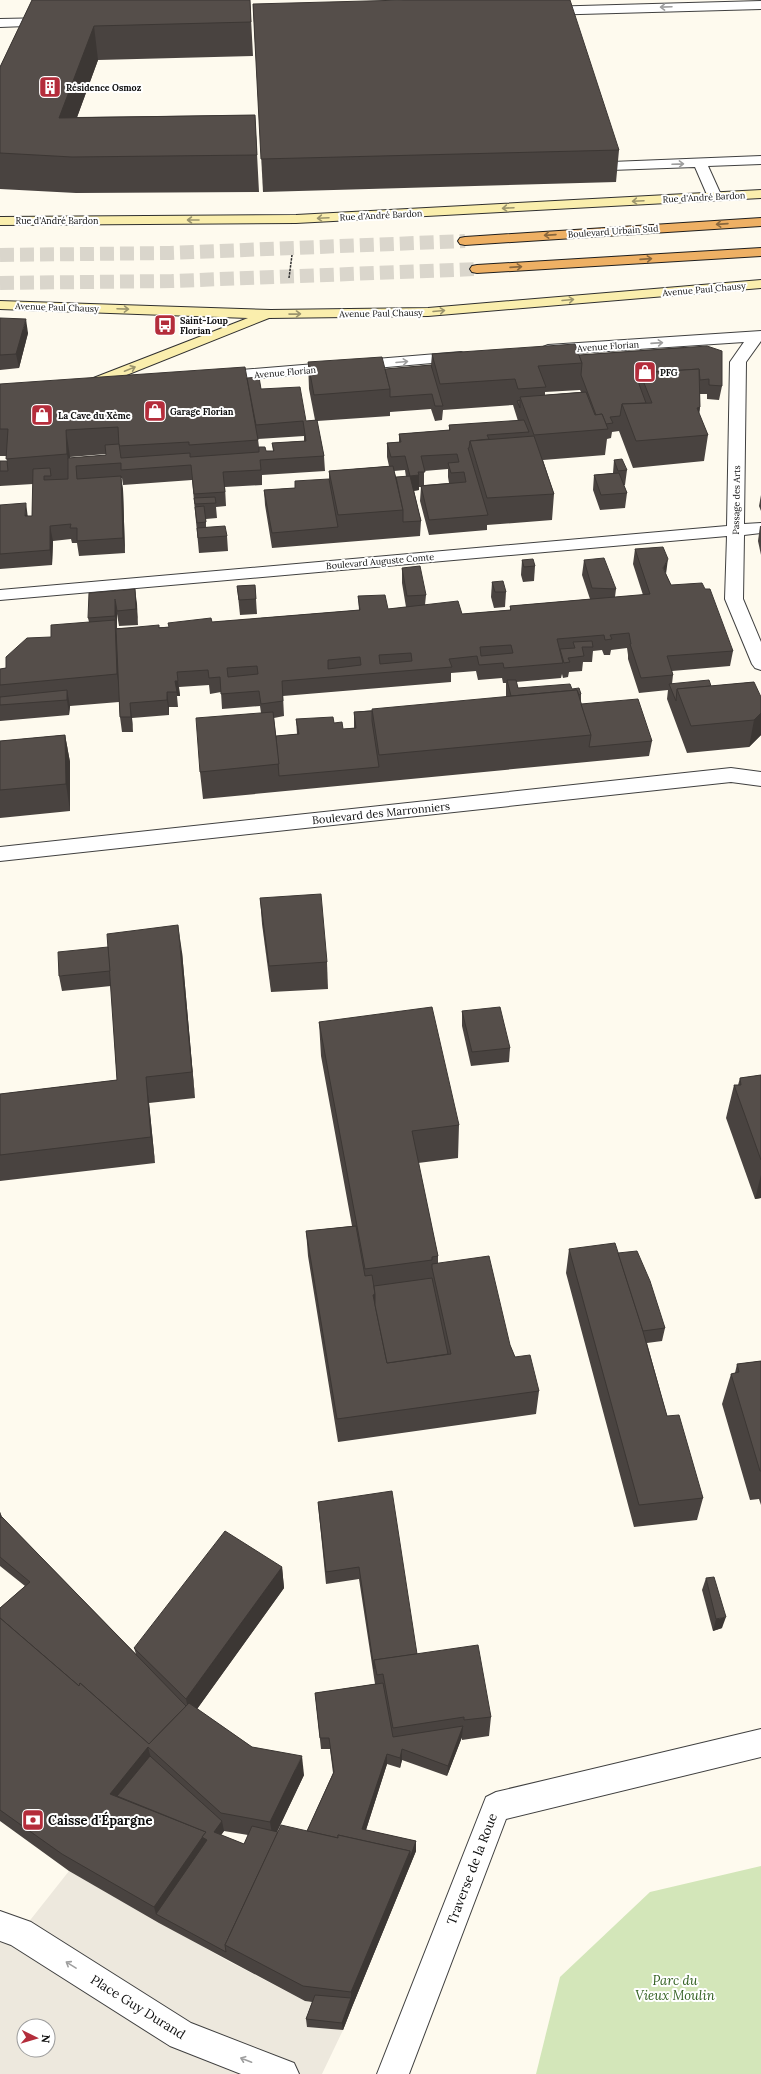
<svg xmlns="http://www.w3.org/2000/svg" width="761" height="2074" font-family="Lora,serif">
  <rect width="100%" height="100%" fill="#fefaee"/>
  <path fill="#d3e6b9" d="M761 1866V2074H536L560 1977 650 1892Z"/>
  <path fill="#ede8dd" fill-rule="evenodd" d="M69 1871 228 1961 305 2001 316 2003 307 2027 343 2030 322 2074H0V1926L20 1933ZM24 2026H48V2050H24Z"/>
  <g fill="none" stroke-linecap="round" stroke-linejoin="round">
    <g stroke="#dad6cc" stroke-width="14" stroke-dasharray="14 6" stroke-linecap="butt">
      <path d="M0 255 170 253 465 241"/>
      <path d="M0 283 172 281 477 269"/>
    </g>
    <g stroke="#404040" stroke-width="2">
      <g id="service">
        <path d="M761 1V9L544 15 538 11 544 7Z"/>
        <path d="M50 18 56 22 54 25 0 27V19Z"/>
        <path d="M761 156V164L708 166 722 197 720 200H710L708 197 695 167 611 170 604 166 611 162Z"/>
      </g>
    </g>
    <g stroke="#404040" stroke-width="2">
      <g id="minor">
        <path d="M761 331V341L746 362 744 524 761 523V533L744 535 743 599 761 642V670L755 668 752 664 725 599 727 536 0 600V590L727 526 730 362 744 342 548 355 543 353 540 350 543 347 548 345Z"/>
        <path d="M461 352 466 354 469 357 466 360 217 382 212 380 209 377 212 374 217 372Z"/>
        <path d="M731 768 761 772V786L731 782 0 861V847Z"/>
        <path d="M761 1729V1757L506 1819 409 2074H377L486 1797 496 1792Z"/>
        <path d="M0 1911 31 1922 191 2023 294 2063 299 2074H241L170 2046 11 1945 0 1941Z"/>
      </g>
    </g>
    <g stroke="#2f2f2f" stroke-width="2">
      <g id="secondary">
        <path d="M761 190V198L296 223 0 225V217L296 215Z"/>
        <path d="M761 280V288L428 316 269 318 84 392 78 390 76 387 78 384 248 318 0 309V301L271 310 428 308Z"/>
      </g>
    </g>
    <g stroke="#1e1e1e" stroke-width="2">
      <g id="trunk">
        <path d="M761 218V226L465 245 460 244 458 241 460 238 465 237Z"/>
        <path d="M761 248V256L477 273 472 272 470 269 472 266 477 265Z"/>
      </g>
    </g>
    <path stroke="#2f2f2f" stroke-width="1.5" stroke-dasharray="2.5 1" stroke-linecap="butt" d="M289 278 292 255"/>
    <use href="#service" fill="#fff" fill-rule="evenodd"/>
    <use href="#minor" fill="#fff" fill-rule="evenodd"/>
    <use href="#secondary" fill="#faeead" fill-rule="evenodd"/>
    <use href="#trunk" fill="#eeb064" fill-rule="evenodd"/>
  </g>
  <g fill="#494340" fill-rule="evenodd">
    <path d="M32 0H250L253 56 98 60 77 117 255 115 259 192 76 193 0 189V67Z"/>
    <path d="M253 4 619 150 616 182 263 192Z"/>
    <path d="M0 318 28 333 19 368 0 370Z"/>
    <path d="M684 347 722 386 719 400 707 399V394H700V407L699 414 708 435 704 461 633 468 619 431 612 432 611 438 607 439 605 455 543 460 554 494 552 520 487 525V530L429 535 420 501 421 487H419V490L414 491 421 521 420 536 272 548 265 505 264 490 295 488 329 482V471L389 466 387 457V443L399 442V434L449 430V425L518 421 513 405 443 410 442 420 435 421 431 409 390 412V416L317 421 324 456 325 471 262 475V485L225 487 226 506 216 507 217 518 206 519V527L227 536 228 551 199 553 192 480 123 485 122 478H121L123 490 125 553 79 556 77 543H72L71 539 53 541 52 565 0 569V505L28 516H32L33 484 0 486V461H7L6 456H0V384L247 378 261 389 306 421 315 420 309 389 308 362 385 369 431 365 432 354 579 355ZM580 390 581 392 545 395V392ZM304 436V441L272 443 273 451H266L259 447 258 439ZM106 454V455L70 458V457ZM448 469V477L449 483 424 485V471ZM405 470 406 477H396L394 471Z"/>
    <path d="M614 460 627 470 625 485H624L627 493 625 508 600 510 593 490 594 475 613 473Z"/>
    <path d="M761 495V511L759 506Z"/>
    <path d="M760 526H761V555L758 541Z"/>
    <path d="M635 549 666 574 671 585 733 651 730 666 672 671 673 675 672 684 711 686 754 682 761 735 749 747 687 753 667 699 668 690 639 693 628 659V655L627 648 611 650 610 655H604L602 650 593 651 592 662H583L582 671 569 672 568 677 563 678 562 674 561 678 516 682 518 688 572 689 581 694V704L652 741 649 756 203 799 200 772 261 713 260 706 222 709 221 692 210 694 209 685 179 687 180 696H177L178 707H169V715L132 718 133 732H122L120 717 119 702 70 706 69 715 0 721V669L6 668 51 637 89 622 88 618 135 589 138 625 119 626 117 614V628L169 627 212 622 359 610 358 596 388 609 406 607 402 583V568L426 595 425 605 462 614 510 610V606L590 599 582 575 584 560 616 589 615 597 643 595 633 564ZM476 671 478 680 502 678 503 683H506V697L354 712V728L343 729 334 723 296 719 297 734 276 736 274 718 284 716 283 696 451 682V673Z"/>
    <path d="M522 560 535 566 534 581 523 582 521 575Z"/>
    <path d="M492 582 506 592 505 607 494 608 491 597Z"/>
    <path d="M255 585 257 614 240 615 237 586Z"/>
    <path d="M65 735 70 762V811L0 818V741Z"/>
    <path d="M260 898 327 962 328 989 271 992 262 924Z"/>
    <path d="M182 952 195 1098 149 1103 155 1163 0 1181V1094L117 1080 111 986 62 991 59 976Z"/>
    <path d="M462 1011 510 1048 509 1062 471 1066 462 1026Z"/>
    <path d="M319 1022 459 1125 458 1158 418 1163 438 1256V1263L510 1345 515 1357 539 1391 536 1414 338 1442 308 1256 306 1231 352 1226 321 1056Z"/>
    <path d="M761 1075V1198L755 1199 726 1118 734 1085H738L740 1078Z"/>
    <path d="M569 1249 618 1253 665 1328 662 1341 647 1343 667 1416 703 1498 697 1520 634 1527 566 1273Z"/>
    <path d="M761 1361V1505L759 1499 750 1500 722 1404 731 1374 735 1373 737 1364Z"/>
    <path d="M318 1502 417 1654 491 1717 489 1736 462 1740V1737L447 1776 402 1760 400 1768 387 1764 366 1830 416 1841V1851L352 2007 343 2030 307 2027 306 2019 312 2002 305 2001 228 1960 159 1923 69 1871 0 1821V1608L25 1586 0 1566V1512L2 1517 136 1654 134 1648 282 1567 284 1588 197 1709 252 1747 304 1775 277 1832 307 1831 333 1773 330 1749H321L315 1693 375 1684 359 1579 326 1584 319 1514ZM224 1831 248 1835 244 1844 221 1835Z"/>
    <path d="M706 1578 722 1628 713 1631 702 1590Z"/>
  </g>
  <g fill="#3c3734">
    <path d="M94 26 98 60 64 153 59 118Z"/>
    <path d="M26 319 28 333 19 368 16 354Z"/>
    <path d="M700 407 696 434 697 408Z"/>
    <path d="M66 430 70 457 71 481 67 454Z"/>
    <path d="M419 475V490L410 491V476Z"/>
    <path d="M121 476 123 490 125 553 123 538Z"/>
    <path d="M26 503 28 518 25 516Z"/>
    <path d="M50 526 53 541 52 565 50 550Z"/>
    <path d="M668 559 666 574 663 568Z"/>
    <path d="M135 589 137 604 138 625 136 609Z"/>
    <path d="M115 599 117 614V631L115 616Z"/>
    <path d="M115 620 118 647 121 701 117 674Z"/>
    <path d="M175 681H178L180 696H177Z"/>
    <path d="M67 690 70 706 69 715 67 700Z"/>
    <path d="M167 692 169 707V715L167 700Z"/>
    <path d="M130 703 132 718 133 732 131 717Z"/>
    <path d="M761 713V735L749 747 754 720Z"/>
    <path d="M65 735 70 762V811L66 784Z"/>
    <path d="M178 925 182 952 195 1098 192 1072Z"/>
    <path d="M146 1077 149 1103 155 1163 151 1137Z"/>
    <path d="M761 1175V1198L755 1199Z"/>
    <path d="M375 1294 376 1318 373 1295Z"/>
    <path d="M0 1512 6 1529 0 1534Z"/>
    <path d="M282 1567 284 1588 192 1716 189 1714 186 1699Z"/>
    <path d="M726 1617 722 1628 713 1631 716 1619Z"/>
    <path d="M463 1726 462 1737 447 1776 448 1766Z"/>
    <path d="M148 1747 153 1766 121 1805 110 1794Z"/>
    <path d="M402 1749V1760L400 1768V1758Z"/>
    <path d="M387 1754V1764L363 1839 362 1829Z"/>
    <path d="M302 1756 304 1775 273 1840 270 1822Z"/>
    <path d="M222 1821 224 1831 216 1842 214 1832Z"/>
    <path d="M206 1832 210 1849 156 1914 154 1907Z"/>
    <path d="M416 1841V1851L352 2007 343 2030 342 2023 351 1998V1992L410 1851Z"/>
  </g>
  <g fill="#554e4a" stroke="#3c3734" fill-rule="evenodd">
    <path d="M32 0H250L251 22 94 26 59 118 255 115 257 155 72 157 0 153V67Z"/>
    <path d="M404 0H570L619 150 261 159 253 4Z"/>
    <path d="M0 318 26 319 16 354 0 355Z"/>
    <path d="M575 344 582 363 538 366 546 387 518 389 515 379 440 384 432 354Z"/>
    <path d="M707 346 722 351V386L709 385V379L700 380 699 369 640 373 639 384 646 403 622 404 620 416 610 417 613 423 606 424 602 414 596 415 581 375 582 363 579 355Z"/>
    <path d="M382 357 390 389 314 395 308 362Z"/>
    <path d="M431 365 443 406H435L432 394 390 397V389L385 369Z"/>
    <path d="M245 367 258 440 189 445V442L119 446 118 427 66 430 67 454 6 459 8 429H0V384Z"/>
    <path d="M699 369 700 407 697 408 708 435 636 441 622 404 652 403 640 373Z"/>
    <path d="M259 377 261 389 300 387 306 421 317 420 324 456 260 460 261 470 223 472 225 492 194 494 191 465 121 470V463L76 466 77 479 121 476 123 538 77 541V528H70L71 524 50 526V550L0 554V505L26 503 25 516H32L33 469 50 468 51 476H44V480L68 479V458L106 455 105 445 119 444 121 458 190 453V457L259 452V447H265L266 451H274L272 443 306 441 303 421 256 425 247 378Z"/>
    <path d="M586 392 595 415 602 414 608 429 534 435 520 397Z"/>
    <path d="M520 400V408L517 401Z"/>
    <path d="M524 420 529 432 487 435 489 439 470 441 469 448H468L488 515 429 520 421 486 466 482 464 472 451 473 448 463 459 462 457 454 421 456 425 472H418L419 475 410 476 405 456 391 457 387 443 401 442 399 434 450 430 449 425Z"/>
    <path d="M534 436 554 494 487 498 470 441Z"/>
    <path d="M622 459 627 470 618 471 614 460Z"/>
    <path d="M0 461H7L8 471H0Z"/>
    <path d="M393 466 403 510 338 515 329 471Z"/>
    <path d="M619 473 627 493 601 495 594 475Z"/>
    <path d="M410 476 421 521 403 522V510L396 477Z"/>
    <path d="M329 479 338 527 272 533 264 490 295 488V481Z"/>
    <path d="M215 497 216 503 195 504 194 498Z"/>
    <path d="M204 506 206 522 197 523 195 507Z"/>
    <path d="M225 526 227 536 198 538 197 528Z"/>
    <path d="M663 547 668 559 663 568 671 585 702 583 705 589H710L733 651 667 656 673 675 641 678 630 644H631L629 633 610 635 612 639 605 640 604 635 557 639 563 663 504 668 503 663 479 665 477 656 449 659 452 667 282 681 283 701 261 704 259 691 221 694 220 677 209 678 208 670 177 672 178 681H175L177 692H167V700L130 703 131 717H120L116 629 159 625V628L169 627 168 623 211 618 212 622 360 610 358 596 385 595 388 609 458 601 462 614 511 610 510 606 650 594 635 549ZM511 645 513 653 481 656 480 647ZM411 653 412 661 380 664 379 655ZM360 657 361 665 328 669V660ZM257 666 258 674 228 677 227 668Z"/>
    <path d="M604 558 616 589 592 588 584 560Z"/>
    <path d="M533 559 535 566 524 567 522 560Z"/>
    <path d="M420 566 426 595 407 596 402 568Z"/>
    <path d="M503 581 506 592H495L492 582Z"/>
    <path d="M255 585 256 599 239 600 237 586Z"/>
    <path d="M135 589 136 609 117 611 115 599V616L88 618 89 593Z"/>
    <path d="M115 620 117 674 0 685V669L6 668V657L27 638 51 637V625Z"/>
    <path d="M592 641 593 647H582L584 656 568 658 570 662 564 663 560 649 575 648 573 642Z"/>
    <path d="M507 680H516L518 688 570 684 572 689 579 688 581 694 579 695 577 690 511 696Z"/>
    <path d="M709 680 711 686 677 689 676 701 669 684Z"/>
    <path d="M754 682 761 697V713L754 720 691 726 677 689Z"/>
    <path d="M67 690V700L0 705V697Z"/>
    <path d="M577 690 591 735 379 755 372 709Z"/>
    <path d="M638 699 652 741 589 747 591 735 581 704Z"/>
    <path d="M372 711V721L379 767 279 776 276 736 299 734 296 719 333 717 334 723 342 722 343 729 356 728 354 712Z"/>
    <path d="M273 712 279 764 200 772 196 718Z"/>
    <path d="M65 735 66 784 0 790V741Z"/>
    <path d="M321 894 327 962 269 966 260 898Z"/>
    <path d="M178 925 192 1072 146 1077 151 1137 0 1155V1094L117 1080 107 934Z"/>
    <path d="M108 947 110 971 59 976 58 952Z"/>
    <path d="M432 1007 459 1125 412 1131 438 1256 432 1257V1260L365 1269 319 1022Z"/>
    <path d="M500 1007 510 1048 472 1052 462 1011Z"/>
    <path d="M761 1075V1160L734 1085H741L740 1078Z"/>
    <path d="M356 1226 365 1276 372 1275 375 1294 373 1295 387 1363 451 1354 432 1268V1264L489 1256 510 1345 515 1357 530 1355 539 1391 337 1419 306 1231Z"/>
    <path d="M615 1243 640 1321 667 1416 679 1415 703 1498 639 1505 569 1249Z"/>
    <path d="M637 1251 650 1281 665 1328 643 1331 618 1253Z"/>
    <path d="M432 1278 448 1354 387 1363 375 1305V1294L374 1286Z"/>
    <path d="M761 1361V1471H760L731 1374 739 1372 737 1364Z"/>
    <path d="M392 1491 417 1654 374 1660V1669L359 1567 326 1572 318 1502Z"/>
    <path d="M2 1517 186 1706 149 1744 80 1683 79 1686 0 1618V1608L30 1582 0 1557V1518Z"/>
    <path d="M225 1531 282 1567 186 1699 134 1648Z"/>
    <path d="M714 1577 726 1617 716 1619 706 1578Z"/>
    <path d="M0 1618 79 1686 80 1683 149 1744 189 1703 252 1747 302 1756 270 1822 221 1813 148 1747 110 1794 206 1832 154 1907 62 1854 0 1810Z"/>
    <path d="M478 1645 491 1717 464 1720V1717L393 1728 383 1674 377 1675 374 1660Z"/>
    <path d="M383 1683 393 1737 463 1726 448 1766 402 1749 400 1758 387 1754 362 1829 416 1841 410 1858V1851L338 1835V1838L307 1831 334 1772 329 1738H320L315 1693Z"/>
    <path d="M150 1756 222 1821 214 1832 244 1844 252 1826 278 1832 225 1945 226 1952 156 1914 207 1840 202 1837 206 1832 117 1796Z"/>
    <path d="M281 1825 338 1838V1835L410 1851 351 1992 303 1986 225 1945Z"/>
    <path d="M315 1995 351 1998 342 2023 306 2019Z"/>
  </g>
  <defs><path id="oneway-shaft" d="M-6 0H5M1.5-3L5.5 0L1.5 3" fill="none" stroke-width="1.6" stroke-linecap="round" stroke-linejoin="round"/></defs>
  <g stroke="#9e9e9e">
    <use href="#oneway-shaft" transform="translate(666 7) rotate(178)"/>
    <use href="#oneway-shaft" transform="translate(678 164) rotate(-2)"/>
    <use href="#oneway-shaft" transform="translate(657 343) rotate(-4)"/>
    <use href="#oneway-shaft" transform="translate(402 362) rotate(-5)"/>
    <use href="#oneway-shaft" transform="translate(71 1965) rotate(-148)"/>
    <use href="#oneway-shaft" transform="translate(246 2060) rotate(-159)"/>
  </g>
  <g stroke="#9b946d">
    <use href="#oneway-shaft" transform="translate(638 201) rotate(177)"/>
    <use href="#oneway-shaft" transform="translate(508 208) rotate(177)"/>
    <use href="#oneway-shaft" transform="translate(323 218) rotate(177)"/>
    <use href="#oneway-shaft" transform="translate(193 220) rotate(180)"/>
    <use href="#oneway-shaft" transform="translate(568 300) rotate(-5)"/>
    <use href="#oneway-shaft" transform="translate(123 309) rotate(2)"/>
    <use href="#oneway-shaft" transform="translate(439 311) rotate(-5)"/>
    <use href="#oneway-shaft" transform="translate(295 314) rotate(-1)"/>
    <use href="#oneway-shaft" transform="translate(130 369) rotate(-22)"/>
  </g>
  <g stroke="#89673d">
    <use href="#oneway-shaft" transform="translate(722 224) rotate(176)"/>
    <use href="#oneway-shaft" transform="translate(550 235) rotate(176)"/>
    <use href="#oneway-shaft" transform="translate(646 259) rotate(-4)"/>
    <use href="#oneway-shaft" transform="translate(516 267) rotate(-4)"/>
  </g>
  <defs>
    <g id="building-square" transform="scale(1.15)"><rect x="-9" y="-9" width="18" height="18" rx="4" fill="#b42d3b" stroke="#fff"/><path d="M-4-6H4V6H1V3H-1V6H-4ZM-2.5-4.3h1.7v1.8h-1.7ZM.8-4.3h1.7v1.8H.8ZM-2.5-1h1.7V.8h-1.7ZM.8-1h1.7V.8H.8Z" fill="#fff"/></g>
    <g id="bus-square" transform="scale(1.15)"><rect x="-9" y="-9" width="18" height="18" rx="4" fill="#b42d3b" stroke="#fff"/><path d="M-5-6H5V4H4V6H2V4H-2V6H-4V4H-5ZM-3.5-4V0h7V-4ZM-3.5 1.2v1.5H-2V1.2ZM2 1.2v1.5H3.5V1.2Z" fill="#fff"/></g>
    <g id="shop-square" transform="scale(1.15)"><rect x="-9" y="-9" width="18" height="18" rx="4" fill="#b42d3b" stroke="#fff"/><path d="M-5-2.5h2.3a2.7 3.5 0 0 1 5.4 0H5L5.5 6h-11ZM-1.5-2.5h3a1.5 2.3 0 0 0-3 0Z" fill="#fff"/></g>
    <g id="bank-square" transform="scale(1.15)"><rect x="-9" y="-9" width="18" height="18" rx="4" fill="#b42d3b" stroke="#fff"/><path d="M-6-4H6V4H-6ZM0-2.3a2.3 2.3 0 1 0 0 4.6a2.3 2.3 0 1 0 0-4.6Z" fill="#fff"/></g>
  </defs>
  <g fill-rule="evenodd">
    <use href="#building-square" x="50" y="87"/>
    <use href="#bus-square" x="165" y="325"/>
    <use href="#shop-square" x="645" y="372"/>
    <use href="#shop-square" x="155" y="411"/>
    <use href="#shop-square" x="42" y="415"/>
    <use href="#bank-square" x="33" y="1820"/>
  </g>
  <g text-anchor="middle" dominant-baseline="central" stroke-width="4" stroke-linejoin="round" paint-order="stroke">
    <g font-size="9" font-weight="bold" fill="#0d0d0d" stroke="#fff" text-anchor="start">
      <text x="66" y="87">Résidence Osmoz</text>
      <text x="180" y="320">Saint-Loup<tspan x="180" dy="10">Florian</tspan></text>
      <text x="660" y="372">PFG</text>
      <text x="170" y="411">Garage Florian</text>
      <text x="58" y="415">La Cave du Xème</text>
    </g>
    <g font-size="9" fill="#0d0d0d" stroke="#fff">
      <text transform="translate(704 197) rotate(-3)">Rue d'André Bardon</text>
      <text transform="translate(381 215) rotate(-3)">Rue d'André Bardon</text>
      <text x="57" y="220">Rue d'André Bardon</text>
      <text transform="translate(613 231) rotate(-4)">Boulevard Urbain Sud</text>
      <text transform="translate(704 289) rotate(-5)">Avenue Paul Chausy</text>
      <text transform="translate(57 307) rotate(2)">Avenue Paul Chausy</text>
      <text transform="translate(381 313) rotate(-1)">Avenue Paul Chausy</text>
      <text transform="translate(608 346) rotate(-4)">Avenue Florian</text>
      <text transform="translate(285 372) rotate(-5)">Avenue Florian</text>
      <text transform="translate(736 500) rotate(-89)">Passage des Arts</text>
      <text transform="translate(380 561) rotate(-5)">Boulevard Auguste Comte</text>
    </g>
    <g font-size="11" fill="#0d0d0d" stroke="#fff">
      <text transform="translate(381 813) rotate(-6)">Boulevard des Marronniers</text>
    </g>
    <g font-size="13" font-weight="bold" fill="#0d0d0d" stroke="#fff" text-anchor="start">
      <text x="48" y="1820">Caisse d'Épargne</text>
    </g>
    <g font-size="13" fill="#0d0d0d" stroke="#fff">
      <text transform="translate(472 1869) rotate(-69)">Traverse de la Roue</text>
      <text transform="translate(138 2007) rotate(32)">Place Guy Durand</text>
    </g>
    <g font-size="13" font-style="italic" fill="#326021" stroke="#fff">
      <text x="675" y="1980">Parc du<tspan x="675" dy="15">Vieux Moulin</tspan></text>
    </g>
  </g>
  <g transform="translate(36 2038) rotate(95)"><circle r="19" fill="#ffffff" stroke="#9e9e9e"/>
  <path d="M0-3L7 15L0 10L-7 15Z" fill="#b42d3b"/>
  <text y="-6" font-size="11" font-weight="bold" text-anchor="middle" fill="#0d0d0d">N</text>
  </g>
</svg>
